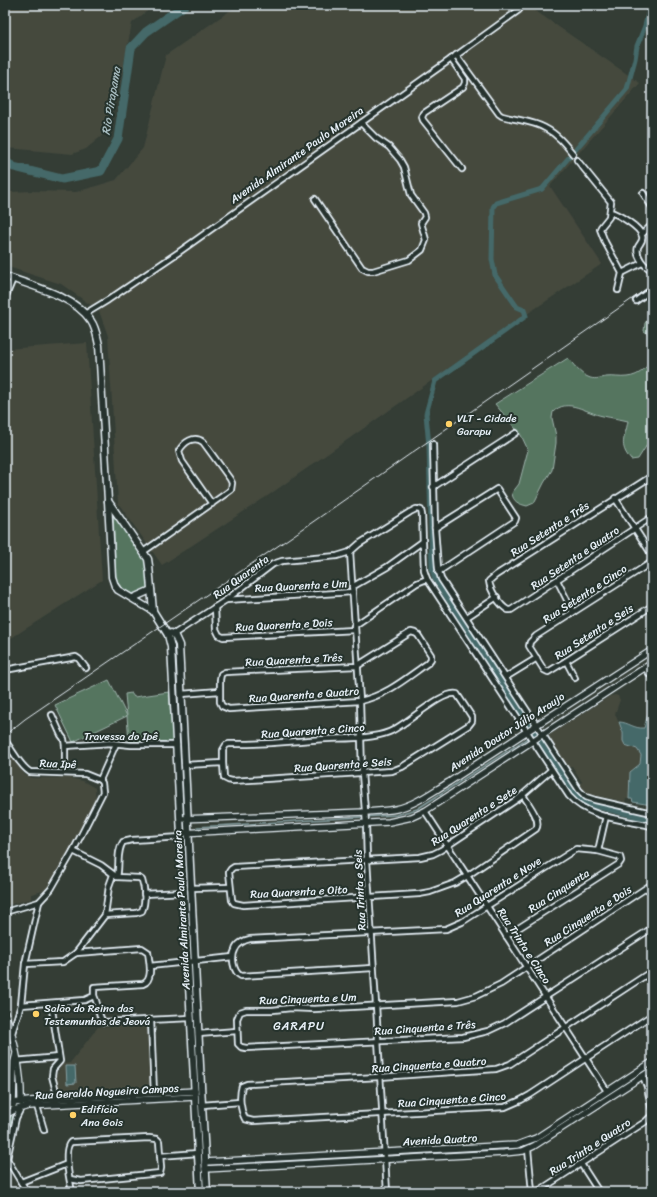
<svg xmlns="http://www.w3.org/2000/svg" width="657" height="1197" font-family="Sriracha,sans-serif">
  <rect width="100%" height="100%" fill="#343d35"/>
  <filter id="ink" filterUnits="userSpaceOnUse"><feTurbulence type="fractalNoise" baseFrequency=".025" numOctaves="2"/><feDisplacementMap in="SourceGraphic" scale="8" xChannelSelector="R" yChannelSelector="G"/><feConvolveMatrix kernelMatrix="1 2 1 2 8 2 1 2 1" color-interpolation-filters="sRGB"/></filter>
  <g filter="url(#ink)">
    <g fill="#44493e">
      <path d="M5 5H155L132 23 118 94 104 134 86 149 72 154 7 148 5 147Z"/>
      <path d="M238 5H527L640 83 550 186 602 264 515 322 269 495 162 565 118 503 108 336 99 311 61 284 5 266V187L11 192 31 191 76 192 116 180 143 148 166 55Z"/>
      <path d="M87 343 102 580 5 642V349Z"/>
      <path d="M615 695 618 696 620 700 615 714 622 730V736L626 745 637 749 641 755 640 764 630 772 629 799H626L625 802 589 794 584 791 579 784 582 782 572 766 568 768 548 736 610 696Z"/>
      <path d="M5 748 25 775 32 778H70L83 781 95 788 96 802 48 890 31 894V899L5 906Z"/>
      <path d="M147 1024 150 1089 60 1094 56 1076 62 1064 70 1063 98 1027Z"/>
    </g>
    <g fill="#54755f" stroke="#9eb3ac">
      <path d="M652 314V339L650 335 644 331 645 323Z"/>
      <path d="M652 354V437L638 459 631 460C618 444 625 439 628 421 620 419 612 418 603 416 586 413 568 397 553 412L552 418 556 436V443L552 470 544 483 534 503 527 506C519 504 513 502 512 493L519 484 528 450 521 435 495 404 568 358C573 364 580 374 588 377 594 380 599 378 606 377 613 376 620 378 627 377 640 376 650 366 652 354Z"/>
      <path d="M113 513 145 556 148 589 135 595 123 590 116 580Z"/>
      <path d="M109 680 127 716 125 694 131 693 134 697 169 692 173 742 133 743 129 741 127 716 73 742 55 705Z"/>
      <path d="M15 1115 7 1139 5 1136V1120Z"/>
    </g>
    <g fill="#446969" stroke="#869fa2">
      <path d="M652 708V805L633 802 632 799H629L630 772 640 764 641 755 637 749 625 745 623 741V733L619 722C628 722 634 729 644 728L648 714Z"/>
      <path d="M66 1066H75L76 1083 67 1084Z"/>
    </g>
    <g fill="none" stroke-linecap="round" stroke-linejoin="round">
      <path stroke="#869fa2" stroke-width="1.5" d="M197 827 396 815 417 809 534 734"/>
      <path stroke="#446969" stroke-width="5" d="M650 5 645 26 637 46 635 59 627 89 542 189 496 203 493 207 492 259 495 275 517 307 524 310 526 316 435 381 426 414 429 446 432 569 435 579 572 791 586 804 652 820"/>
      <path stroke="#446969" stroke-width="9" d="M5 162 14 167 62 179 101 171 118 139 131 48 146 32 185 5"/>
      <g stroke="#e8f1f8" stroke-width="8">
        <g id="minor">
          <path d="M456 55 499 114 502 116C516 120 533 121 545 128 557 134 565 144 573 154"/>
          <path d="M451 59 465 79V83L463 87 424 113 422 117 423 120 462 169"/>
          <path d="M577 160 611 202 609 217 601 227 600 229 605 242 622 273 618 290"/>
          <path d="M643 193 652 207"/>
          <path d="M315 199 362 268 368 271H373L409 260 422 250 426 240 421 223 425 217 424 213 411 195 404 167 400 160 389 147 376 138 361 123"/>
          <path d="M610 212C618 214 640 227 642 236 644 240 640 243 638 247 635 256 645 267 652 270"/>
          <path d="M642 234 652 225"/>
          <path d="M622 273 642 263"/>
          <path d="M636 301 652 289"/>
          <path d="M5 304 6 296 13 279"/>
          <path d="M85 314 108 300 179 252 461 52 519 10"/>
          <path d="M433 444 435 528 438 568 441 579 579 790 586 797 595 800 652 813"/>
          <path d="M652 476 496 575 489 581C490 590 500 606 508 610H511L652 517"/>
          <path d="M433 487 516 433"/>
          <path d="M615 498 652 555"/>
          <path d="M435 528 497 489 516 518 515 521 438 572"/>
          <path d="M143 552 231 490 232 483 230 479 203 442C194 435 184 442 179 451L182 461 212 504"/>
          <path d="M350 552 360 701 362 773 366 823 367 860 376 1005 387 1192"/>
          <path d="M350 552 359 544 410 512 416 509 421 510 422 515 424 570 427 579 569 796C588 818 625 820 652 826"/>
          <path d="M652 562 536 636 530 642 529 646 544 670 548 672 566 661 652 606"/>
          <path d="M557 580 573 612"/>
          <path d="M352 587 387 567 422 542"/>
          <path d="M226 600 353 592"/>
          <path d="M215 607 216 629 219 635 223 637 355 630"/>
          <path d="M467 617 497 597"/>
          <path d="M354 626 417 583 427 579"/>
          <path d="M174 634 226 600 273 564 282 561 337 556 350 552"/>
          <path d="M566 661 575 678"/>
          <path d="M645 668 652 677"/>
          <path d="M5 670 76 657 79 659 86 668"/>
          <path d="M506 677 537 658"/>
          <path d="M181 694 220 691V680L221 674 225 672 357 666 411 632 415 633 418 635 431 655V659L428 663C405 679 387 695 360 701L229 709 222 706 220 702V691"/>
          <path d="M52 715 61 735 64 739 65 746V773"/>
          <path d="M6 742C13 751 20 766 30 772L85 774 100 780"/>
          <path d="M65 746 111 743 131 745H177"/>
          <path d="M184 765 223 763V750L226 745 229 744C261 745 294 741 326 739 344 738 372 739 389 732 405 726 442 690 457 694L472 717V721L469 725 402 767 392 771 232 781 228 780 224 778 223 763"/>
          <path d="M100 780 116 744"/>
          <path d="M523 795C528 804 542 820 536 829L467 876 455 883 430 892 419 894 243 905 234 903 232 900 229 872 231 869 234 867 420 857 433 854 441 850 519 798 551 770"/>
          <path d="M425 811 607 1091"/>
          <path d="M73 851 101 865 117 877 139 878 142 880C145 889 146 902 142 911L136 913 105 915"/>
          <path d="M598 851 606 816"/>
          <path d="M117 877C120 865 116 852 123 842L132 840 182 837"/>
          <path d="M652 884 501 984 476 996 458 1001 314 1009 291 1008 273 1010H246L240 1012 237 1019 238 1044 241 1047 246 1048 463 1037 488 1031 505 1023 652 928"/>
          <path d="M190 888 230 887"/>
          <path d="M144 894 184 892"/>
          <path d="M5 912 39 902"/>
          <path d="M76 953 105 915 109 886 113 875"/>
          <path d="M150 966 233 957"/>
          <path d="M373 968 241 976C233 972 231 957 235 950 237 944 244 940 250 939L446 929 462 922 576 849 598 851 620 857 621 861 619 864 506 936"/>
          <path d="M652 971 510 1064 496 1069 379 1077 247 1084 242 1086C239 1096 240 1109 245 1119L253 1121 505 1107 521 1100 530 1095 652 1015"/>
          <path d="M94 996C99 1004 97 1017 104 1022L191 1018"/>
          <path d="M51 1003 60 1061 53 1069 52 1076 58 1099"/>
          <path d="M21 1005 85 1000 94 996V987L143 984C154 980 149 961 148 952L142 948 76 953 63 962 25 964"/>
          <path d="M151 1020 154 1094"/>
          <path d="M12 1033 21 1005 25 964 39 902 51 889 73 851 103 792 102 783 100 780"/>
          <path d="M198 1034 237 1031"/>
          <path d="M15 1061 59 1057"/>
          <path d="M643 1076 647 1087 652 1111"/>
          <path d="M202 1105 240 1102"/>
          <path d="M37 1106 44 1130"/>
          <path d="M528 1149 532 1192"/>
          <path d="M160 1156 198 1153"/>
          <path d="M7 1159 16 1118 21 1108"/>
          <path d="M7 1159 27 1192"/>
          <path d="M581 1164 599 1192"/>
          <path d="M70 1179 81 1181 160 1173 161 1168 159 1141 157 1139 149 1138 71 1142C62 1149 70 1181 72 1192"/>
          <path d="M21 1182 67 1164"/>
          <path d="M537 1192 645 1122 651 1116 652 1112"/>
        </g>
      </g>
      <g stroke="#e8f1f8" stroke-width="8">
        <g id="tertiary">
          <path d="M181 819 365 812C376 811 386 811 396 809 415 805 432 792 449 782L652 650"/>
          <path d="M181 833 389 822 412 817 425 811 652 663"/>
          <path d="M5 1013C15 1040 22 1074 21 1103"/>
          <path d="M13 1105 14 1062 16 1054"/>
          <path d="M5 1107 13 1103 29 1101 195 1091"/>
          <path d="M5 1115 14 1110 29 1106 195 1097"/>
          <path d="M205 1162 517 1145 536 1138 652 1062"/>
          <path d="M205 1169 504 1153 523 1151 534 1146 652 1070"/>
        </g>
      </g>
      <g stroke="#e8f1f8" stroke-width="9">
        <g id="secondary">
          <path d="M5 276C32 286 75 296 91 321 96 328 97 337 99 345L108 501 112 577 115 586 118 590 153 611"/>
          <path d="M108 501 148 559 149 566 153 611 168 635 171 647 200 1192"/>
          <path d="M133 598 151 590"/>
          <path d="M168 635 171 633 174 634 179 645 202 1105 207 1192"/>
        </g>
      </g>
      <use href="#minor" stroke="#26332d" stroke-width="4.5"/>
      <use href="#tertiary" stroke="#26332d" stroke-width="5.5"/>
      <use href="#secondary" stroke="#26332d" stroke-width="6"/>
      <path stroke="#e8f1f8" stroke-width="1" d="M5 735 25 719 307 526 652 285"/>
    </g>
  </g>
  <g fill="#ffd166" stroke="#26332d" stroke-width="1.5">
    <circle cx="449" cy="424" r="4"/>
    <circle cx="36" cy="1014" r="4"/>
    <circle cx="73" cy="1115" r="4"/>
  </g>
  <g text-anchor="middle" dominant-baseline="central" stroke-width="4" stroke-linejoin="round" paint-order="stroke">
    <g font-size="11" fill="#e8f1f8" stroke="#26332d">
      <text transform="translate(297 155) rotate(-35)">Avenida Almirante Paulo Moreira</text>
      <text transform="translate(550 529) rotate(-33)">Rua Setenta e Três</text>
      <text transform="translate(575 558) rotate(-34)">Rua Setenta e Quatro</text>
      <text transform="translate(241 577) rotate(-36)">Rua Quarenta</text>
      <text transform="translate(301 586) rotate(-3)">Rua Quarenta e Um</text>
      <text transform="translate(585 594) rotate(-33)">Rua Setenta e Cinco</text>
      <text transform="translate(284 625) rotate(-3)">Rua Quarenta e Dois</text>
      <text transform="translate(594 632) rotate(-33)">Rua Setenta e Seis</text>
      <text transform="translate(294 660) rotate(-3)">Rua Quarenta e Três</text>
      <text transform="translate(304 695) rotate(-4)">Rua Quarenta e Quatro</text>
      <text transform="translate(313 731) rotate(-4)">Rua Quarenta e Cinco</text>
      <text transform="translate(507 732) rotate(-33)">Avenida Doutor Júlio Araujo</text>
      <text x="121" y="736">Travessa do Ipê</text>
      <text transform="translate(58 764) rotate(2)">Rua Ipê</text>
      <text transform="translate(343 765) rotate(-4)">Rua Quarenta e Seis</text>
      <text transform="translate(474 816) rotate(-33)">Rua Quarenta e Sete</text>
      <text transform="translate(498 887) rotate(-33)">Rua Quarenta e Nove</text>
      <text transform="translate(360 890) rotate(-93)">Rua Trinta e Seis</text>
      <text transform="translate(559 891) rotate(-33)">Rua Cinquenta</text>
      <text transform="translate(299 892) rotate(-3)">Rua Quarenta e Oito</text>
      <text transform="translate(182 910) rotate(-93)">Avenida Almirante Paulo Moreira</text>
      <text transform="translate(588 916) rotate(-33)">Rua Cinquenta e Dois</text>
      <text transform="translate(524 946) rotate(57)">Rua Trinta e Cinco</text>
      <text transform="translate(308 999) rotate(-2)">Rua Cinquenta e Um</text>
      <text transform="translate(425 1028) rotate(-4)">Rua Cinquenta e Três</text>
      <text transform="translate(429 1065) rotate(-4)">Rua Cinquenta e Quatro</text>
      <text transform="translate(107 1092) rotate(-3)">Rua Geraldo Nogueira Campos</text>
      <text transform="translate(452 1100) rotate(-4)">Rua Cinquenta e Cinco</text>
      <text transform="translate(440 1140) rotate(-3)">Avenida Quatro</text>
      <text transform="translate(590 1147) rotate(-33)">Rua Trinta e Quatro</text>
    </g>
    <g font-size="11" fill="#e8f1f8" stroke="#26332d" text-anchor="start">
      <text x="457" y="418">VLT - Cidade<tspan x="457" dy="13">Garapu</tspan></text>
      <text x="44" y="1008">Salão do Reino das<tspan x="44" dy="13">Testemunhas de Jeová</tspan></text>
      <text x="81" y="1109">Edifício<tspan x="81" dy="13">Ana Gois</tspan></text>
    </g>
    <g font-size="12" font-style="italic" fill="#a6bbbf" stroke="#26332d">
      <text transform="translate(111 101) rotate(-81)">Rio Pirapama</text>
    </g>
    <g font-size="12" letter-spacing="1" fill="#e8f1f8" stroke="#26332d">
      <text x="299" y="1026">GARAPU</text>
    </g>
  </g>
  <rect width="657" height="1197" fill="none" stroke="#26332d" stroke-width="20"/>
  <rect x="10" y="10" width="637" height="1177" fill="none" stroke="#e8f1f8" stroke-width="1.5" filter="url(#ink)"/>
</svg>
